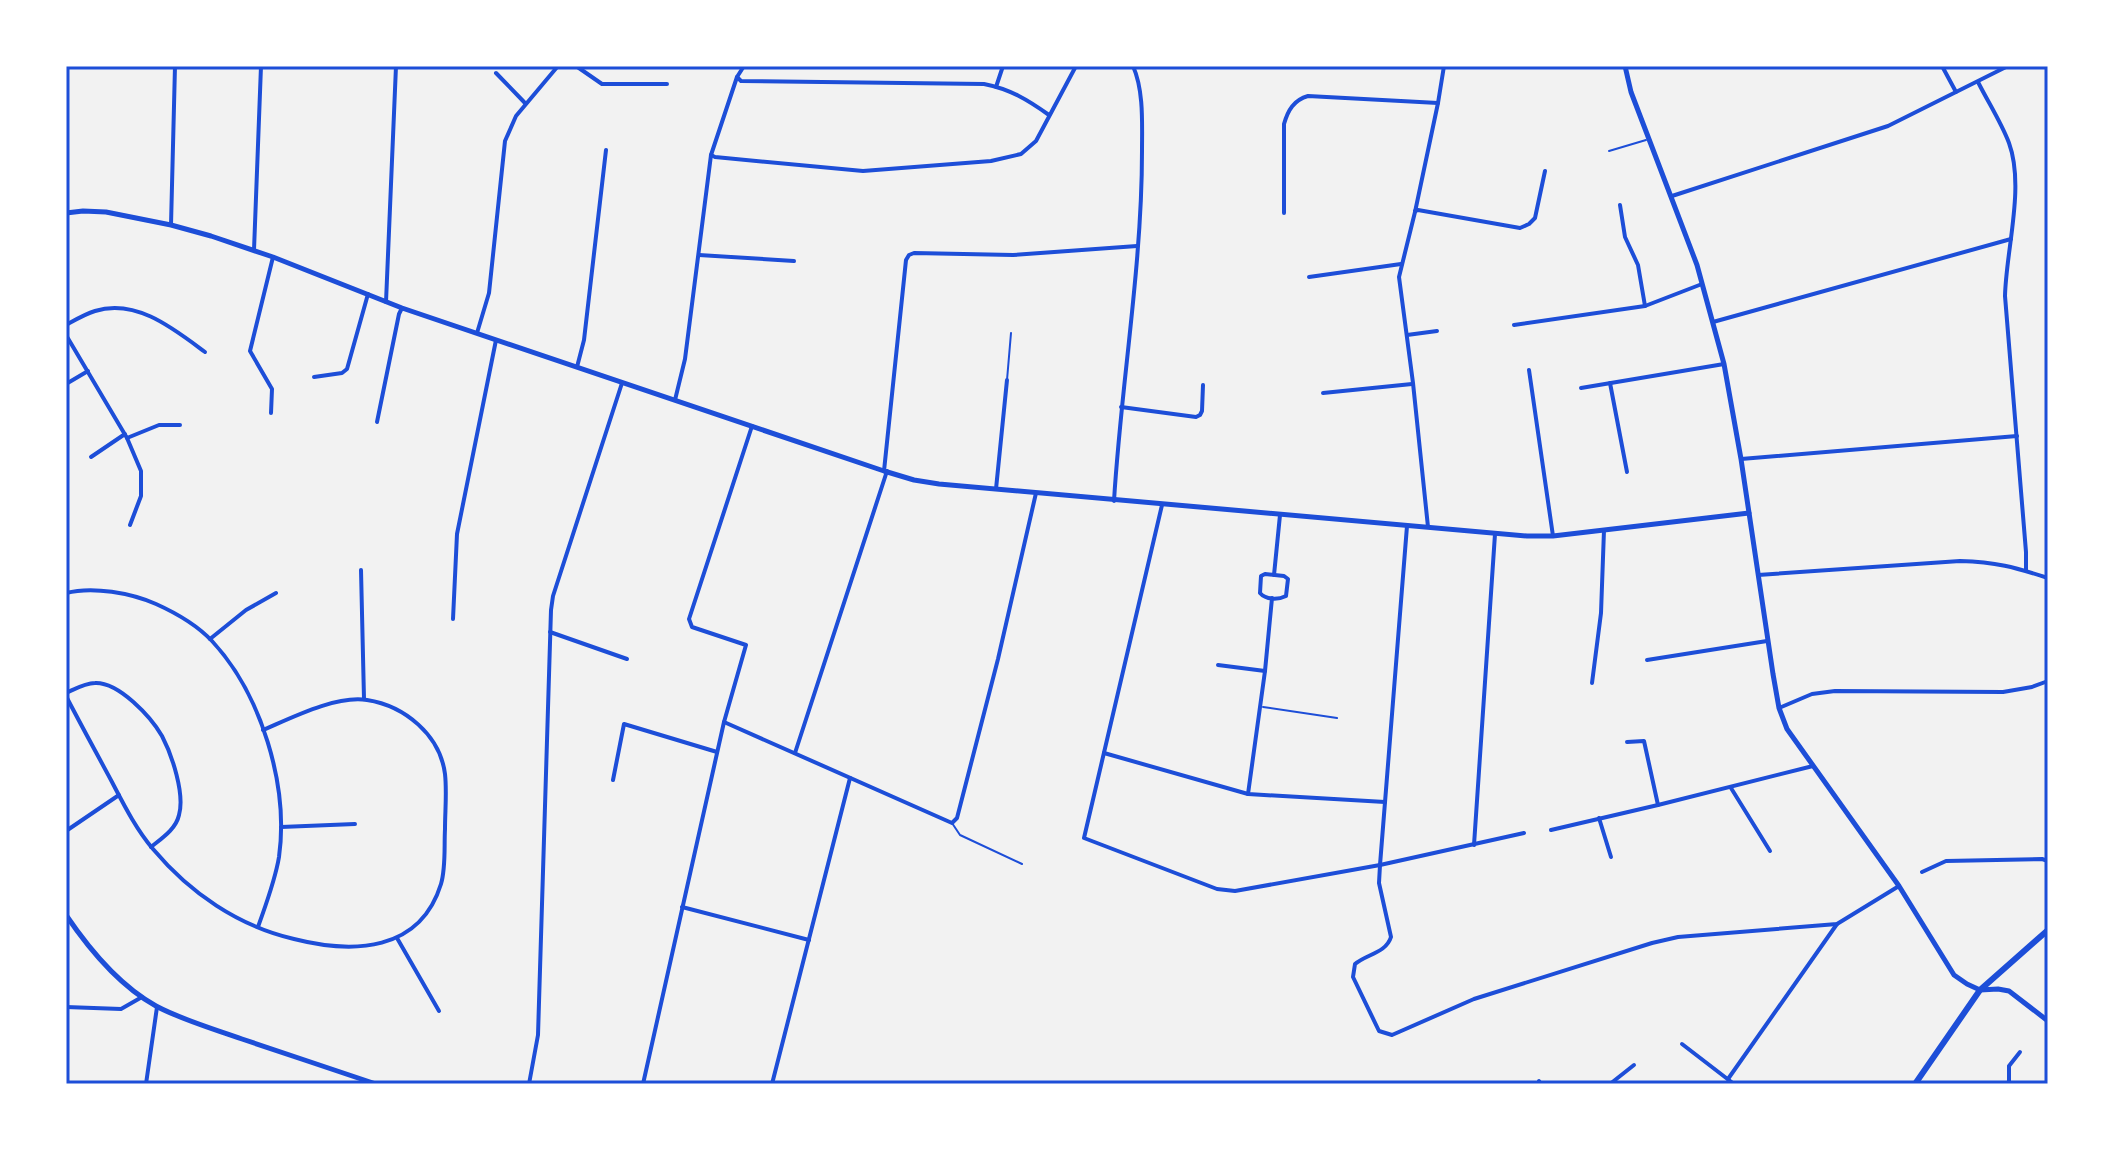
<svg xmlns="http://www.w3.org/2000/svg" width="2114" height="1150" font-family="'Archivo Narrow',sans-serif">
  <rect width="100%" height="100%" fill="#f2f2f2"/>
  <g fill="none" stroke-linecap="round" stroke-linejoin="round">
    <g stroke="#1d4ed8" stroke-width="2">
      <path d="M1609 151 1646 140"/>
      <path d="M1007 380 1011 333"/>
      <path d="M1263 707 1337 718"/>
      <path d="M952 823 960 835 1022 864"/>
    </g>
    <g stroke="#1d4ed8" stroke-width="4">
      <path d="M576 66 602 84H667"/>
      <path d="M1942 66 1956 92"/>
      <path d="M496 73 525 103"/>
      <path d="M737 77 741 81 984 84C1010 89 1028 100 1049 115"/>
      <path d="M1978 82C1988 102 2001 122 2009 143 2025 187 2006 250 2005 296L2026 552V570"/>
      <path d="M996 87 1003 66"/>
      <path d="M711 155 715 157 863 171 991 161 1021 154 1036 141 1076 66"/>
      <path d="M1672 196 1888 126 2008 66"/>
      <path d="M1620 205 1625 237 1638 265 1645 306"/>
      <path d="M1415 211 1418 210 1520 228 1529 224 1535 218 1545 171"/>
      <path d="M1284 213V124C1288 110 1294 100 1308 96L1438 103"/>
      <path d="M171 225 175 66"/>
      <path d="M254 250 261 66"/>
      <path d="M699 255 794 261"/>
      <path d="M1309 277 1401 264"/>
      <path d="M386 302 396 66"/>
      <path d="M1713 322 2011 239"/>
      <path d="M66 325C75 320 85 314 95 311 136 298 174 329 205 352"/>
      <path d="M1514 325 1645 306 1702 284"/>
      <path d="M477 333 489 293 505 141 516 116 558 66"/>
      <path d="M66 335 127 438 141 471V496L130 525"/>
      <path d="M1407 335 1437 331"/>
      <path d="M577 367 584 340 606 150"/>
      <path d="M1529 370 1553 536"/>
      <path d="M314 377 342 373 347 369 368 294"/>
      <path d="M1610 383 1627 472"/>
      <path d="M66 384 88 371"/>
      <path d="M1581 388 1724 364"/>
      <path d="M1323 393 1412 384"/>
      <path d="M675 400 685 359 711 155 737 77 744 66"/>
      <path d="M1121 407 1196 417 1200 415 1202 411 1203 385"/>
      <path d="M271 413 272 389 250 351 273 257"/>
      <path d="M377 422 399 314 402 308"/>
      <path d="M127 438 159 425H180"/>
      <path d="M91 457 125 434"/>
      <path d="M1741 459 2017 436"/>
      <path d="M884 471 906 260 909 255 914 253 1013 255 1137 246"/>
      <path d="M996 489 1007 380"/>
      <path d="M1114 501C1121 384 1142 268 1142 151 1142 124 1144 91 1133 66"/>
      <path d="M1162 505 1084 838 1217 889 1235 891 1380 865 1524 833"/>
      <path d="M1407 526 1380 865 1379 883 1391 937C1386 953 1367 954 1355 964L1353 977 1379 1031 1392 1035 1474 999 1652 943 1678 937 1837 924 1899 886"/>
      <path d="M1428 527 1413 383 1399 277 1415 212 1438 103 1444 66"/>
      <path d="M361 570 364 699"/>
      <path d="M1265 574 1284 576 1288 579 1286 596C1278 600 1266 600 1260 593L1261 576Z"/>
      <path d="M1274 575 1280 515"/>
      <path d="M1758 575 1960 561C1996 562 2014 567 2048 578"/>
      <path d="M66 593C93 586 131 593 156 604 176 613 196 624 212 641 261 694 289 785 279 857 275 881 266 904 258 927"/>
      <path d="M453 619 457 534 496 340"/>
      <path d="M550 632 627 659"/>
      <path d="M210 639 246 610 276 593"/>
      <path d="M1647 660 1767 641"/>
      <path d="M1218 665 1265 671"/>
      <path d="M1592 683 1601 613 1604 530"/>
      <path d="M66 693C75 689 85 683 95 683 119 682 151 717 162 736 172 755 185 794 179 815 176 829 162 838 151 847"/>
      <path d="M66 696C81 725 97 754 112 782 124 805 136 829 153 849 190 893 238 926 294 939 353 954 420 952 441 884 446 867 444 847 445 829 445 811 447 792 445 774 440 735 405 706 367 700 336 695 291 718 263 730"/>
      <path d="M1779 708 1812 694 1835 691 2003 692 2032 687 2048 681"/>
      <path d="M724 722 952 823 957 818 998 659 1036 493"/>
      <path d="M1627 742 1644 741 1658 805"/>
      <path d="M795 753 887 471"/>
      <path d="M1104 753 1248 794 1385 802"/>
      <path d="M613 780 624 724 717 752"/>
      <path d="M1731 788 1770 851"/>
      <path d="M1248 794 1265 671 1272 598"/>
      <path d="M1599 818 1611 857"/>
      <path d="M281 827 355 824"/>
      <path d="M1551 830 1658 805 1813 766"/>
      <path d="M66 831 119 795"/>
      <path d="M1474 845 1495 534"/>
      <path d="M1922 872 1946 861 2042 859 2048 861"/>
      <path d="M682 907 809 940"/>
      <path d="M397 938 439 1011"/>
      <path d="M66 1007 121 1009 142 997"/>
      <path d="M1682 1044 1734 1084"/>
      <path d="M1728 1079 1837 924"/>
      <path d="M1539 1081 1541 1084"/>
      <path d="M146 1084 157 1007"/>
      <path d="M529 1084 538 1035 551 610 553 596 622 383"/>
      <path d="M643 1084 724 722 746 645 692 627 689 619 752 426"/>
      <path d="M772 1084 850 778"/>
      <path d="M1610 1084 1634 1065"/>
      <path d="M2007 1084 2009 1081V1066L2020 1052"/>
    </g>
    <g stroke="#1d4ed8" stroke-width="5">
      <path d="M1625 66 1631 92 1697 265 1724 364 1741 459 1773 674 1779 708 1787 729 1899 886 1954 975 1967 984 1980 990 1998 989 2009 991 2048 1021"/>
      <path d="M66 213 83 211 106 212 171 225 211 236 273 257 402 308 884 471 914 480 939 484 1527 536H1553L1749 513"/>
      <path d="M66 915C89 949 120 986 156 1006 182 1020 214 1029 242 1039 287 1054 331 1069 376 1084"/>
    </g>
    <path stroke="#1d4ed8" stroke-width="6" d="M1915 1084 1980 990 2048 930"/>
  </g>
  <rect width="2114" height="1150" fill="none" stroke="#ffffff" stroke-width="136"/>
  <rect x="68" y="68" width="1978" height="1014" fill="none" stroke="#1d4ed8" stroke-width="3"/>
</svg>
